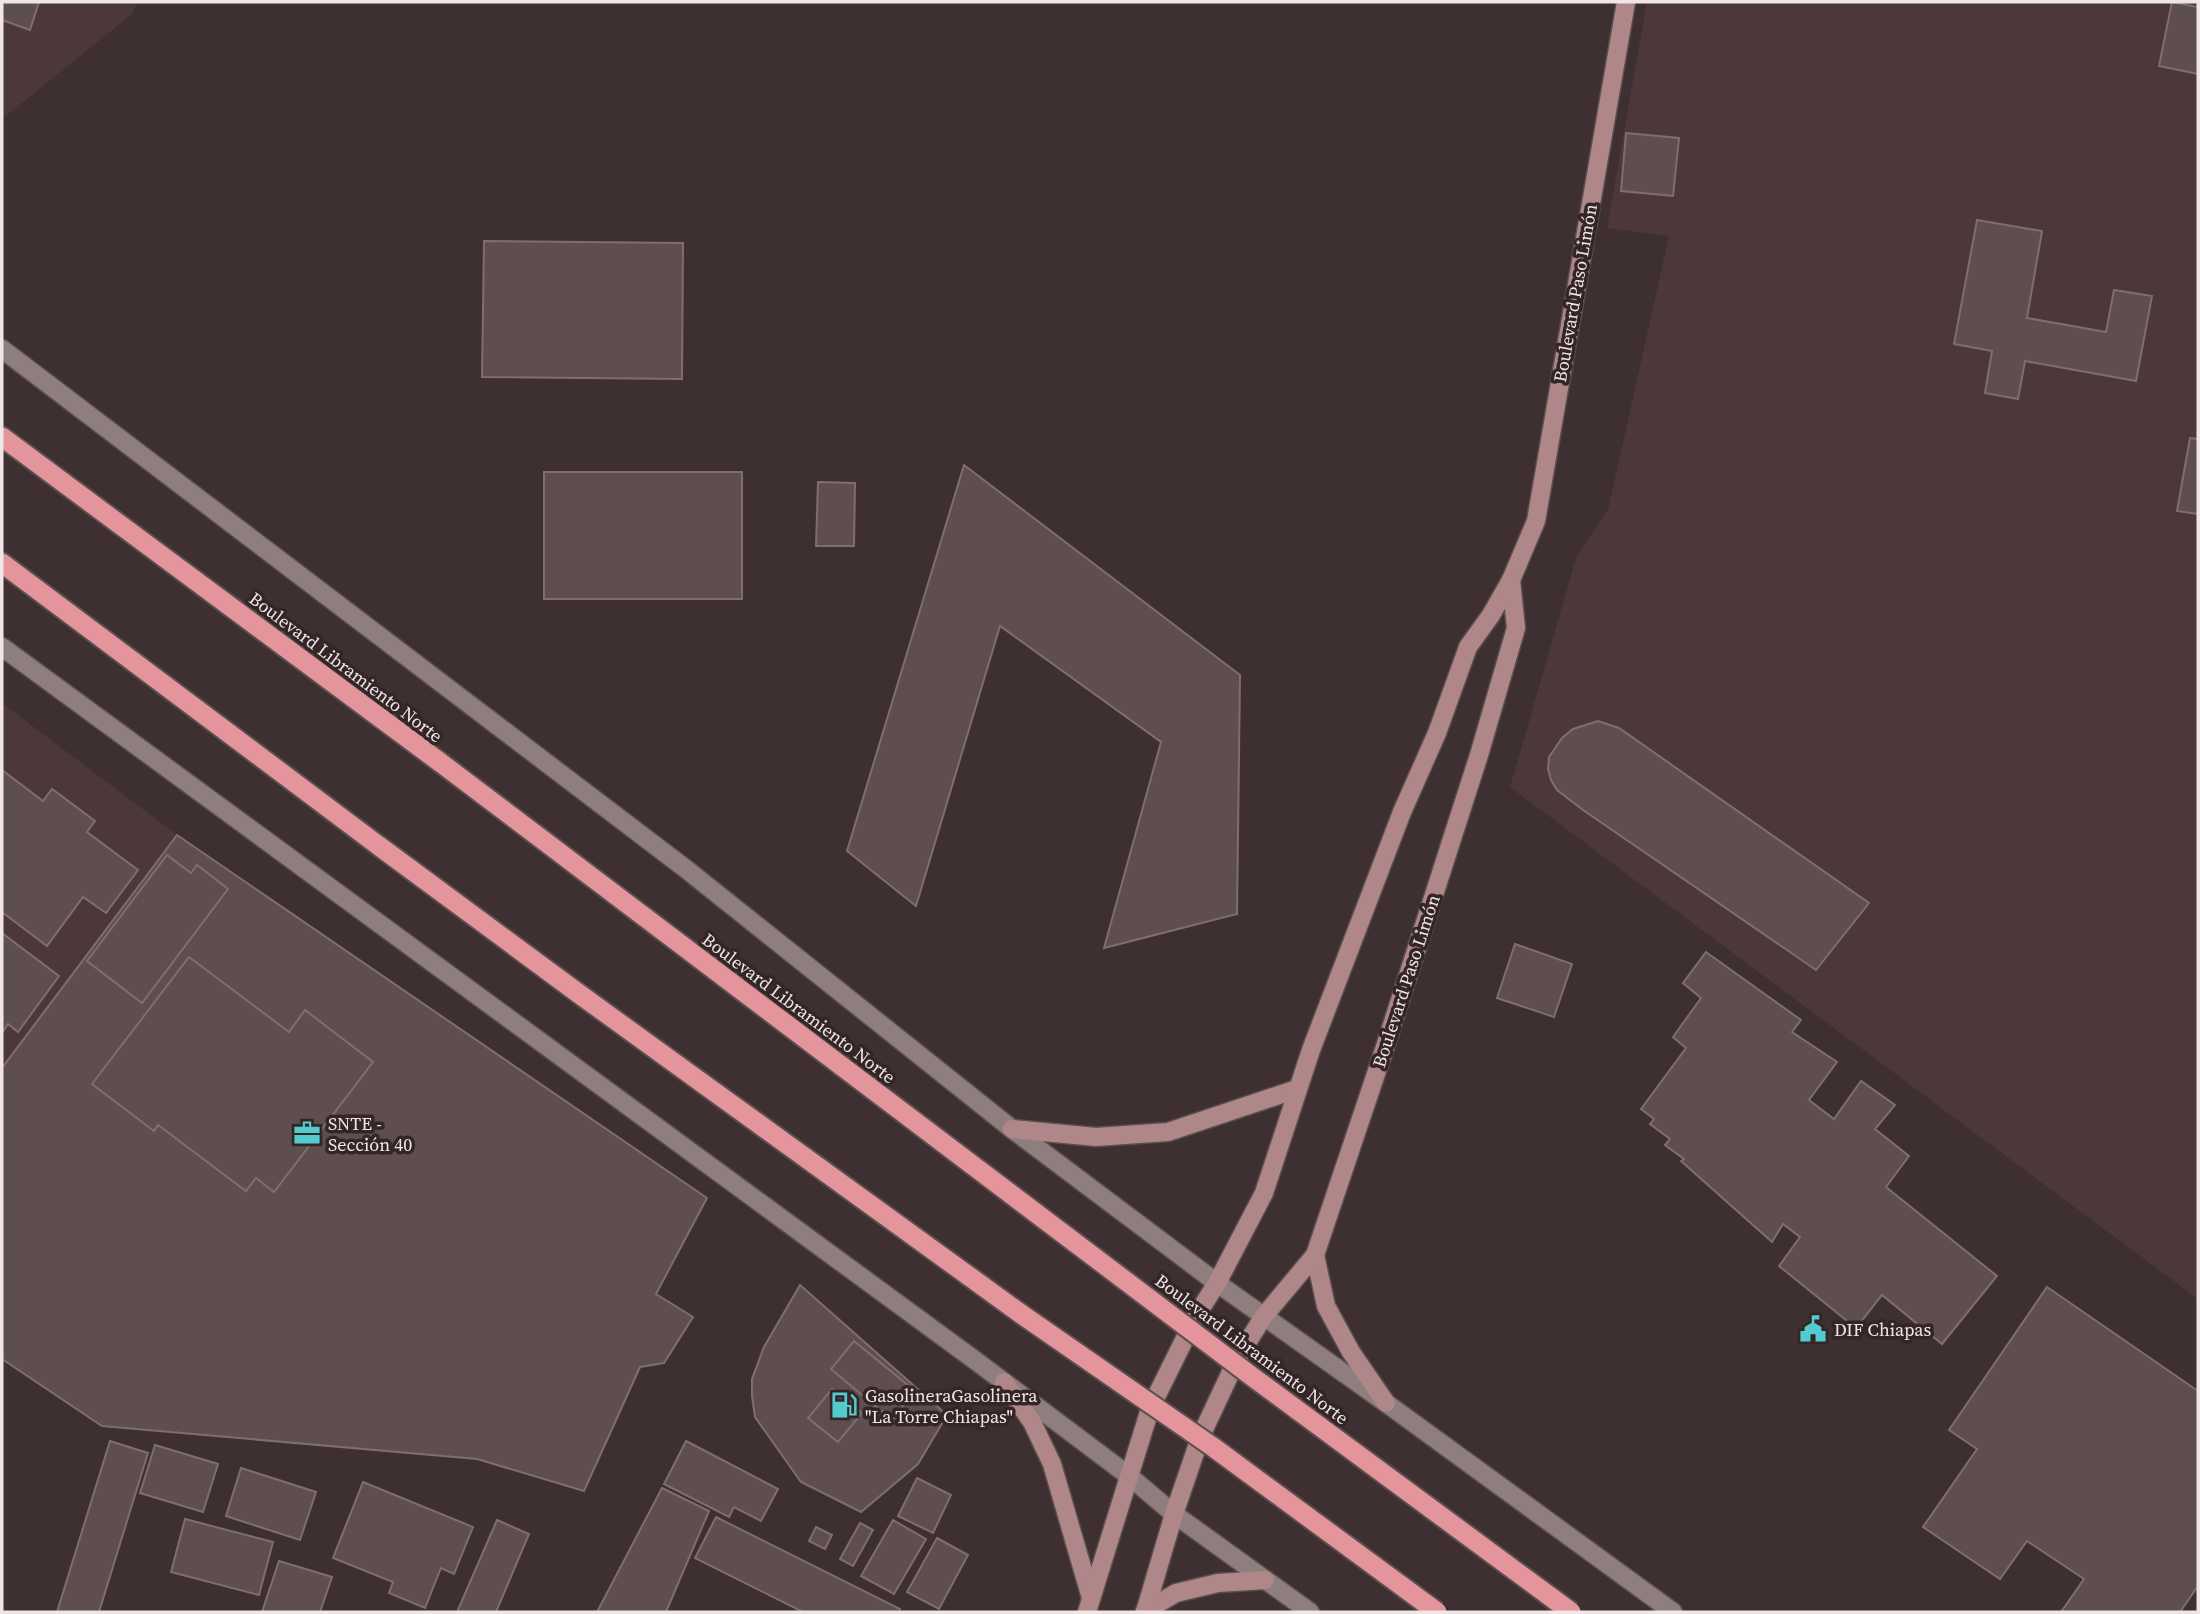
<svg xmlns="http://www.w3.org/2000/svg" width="2200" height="1614" font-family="'Source Serif 4',serif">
  <rect width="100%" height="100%" fill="#3e3030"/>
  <g fill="#4d3839">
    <path d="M2 2H137L132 14 2 119Z"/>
    <path d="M1647 2H2198V1299L1510 787 1577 555 1608 510 1669 236 1607 228Z"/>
    <path d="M2 703 177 835 2 1068Z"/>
  </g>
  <g fill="#5e4e4f" stroke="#7f6e6f" stroke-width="2">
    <path d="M2 2H39L30 30 2 20Z"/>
    <path d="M2172 2 2198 7V74L2159 66Z"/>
    <path d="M1626 133 1679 138 1673 196 1621 191Z"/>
    <path d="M1977 220 2042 231 2027 318 2106 332 2114 290 2152 296 2136 381 2025 361 2018 399 1985 393 1992 351 1954 344Z"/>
    <path d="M484 241 683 243 682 379 482 377Z"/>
    <path d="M2190 438 2198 439V514L2177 511Z"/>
    <path d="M964 465 1240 675 1237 914 1104 948 1161 742 1000 626 916 906 847 851Z"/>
    <rect x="544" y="472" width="198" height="127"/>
    <path d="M818 482 855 483 854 546H816Z"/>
    <path d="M1598 721 1619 728 1869 903 1816 970 1583 810 1557 790 1551 780 1548 769 1549 757 1562 738 1573 729Z"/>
    <path d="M2 770 43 801 52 789 95 821 87 832 138 870 106 913 83 897 47 946 2 912Z"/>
    <path d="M177 835 707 1198 656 1294 693 1317 664 1363 640 1367 584 1491 477 1459 102 1426 2 1359V1068Z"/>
    <path d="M167 855 191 873 197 865 228 889 142 1003 87 961Z"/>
    <path d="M2 933 59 976 18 1032 8 1024 2 1033Z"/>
    <path d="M1515 944 1572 964 1554 1017 1497 998Z"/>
    <path d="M1706 952 1801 1020 1792 1032 1837 1062 1809 1100 1834 1119 1861 1081 1895 1105 1875 1129 1909 1156 1886 1187 1997 1276 1942 1344 1882 1295 1856 1328 1779 1266 1800 1237 1783 1224 1772 1242 1681 1161 1684 1159 1665 1145 1670 1139 1650 1124 1654 1119 1641 1109 1686 1048 1673 1037 1701 998 1683 983Z"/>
    <path d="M189 957 289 1032 305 1010 373 1062 274 1192 256 1178 246 1191 158 1125 154 1131 92 1084Z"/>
    <path d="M800 1285 947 1415 918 1464 861 1512 801 1482 755 1417 752 1396V1379L764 1347Z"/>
    <path d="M2047 1287 2198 1391V1586L2180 1612H2061L2084 1579 2027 1541 2000 1579 1923 1527 1977 1449 1949 1430Z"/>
    <path d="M854 1341 915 1391 892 1420 831 1369Z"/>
    <path d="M832 1389 862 1413 838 1442 808 1418Z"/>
    <path d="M110 1441 148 1453 99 1612H57Z"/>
    <path d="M686 1441 778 1489 761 1521 734 1507 729 1517 664 1484Z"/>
    <path d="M155 1445 218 1464 203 1512 140 1493Z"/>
    <path d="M241 1468 316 1492 300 1540 226 1516Z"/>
    <path d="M917 1478 951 1495 933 1533 898 1516Z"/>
    <path d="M363 1482 473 1527 454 1574 441 1568 425 1608 389 1593 393 1582 333 1558Z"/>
    <path d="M662 1488 709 1511 666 1612H597Z"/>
    <path d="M716 1517 900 1609 899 1612H803L695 1558Z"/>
    <path d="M185 1519 273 1542 259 1595 171 1572Z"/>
    <path d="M497 1520 529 1534 496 1612H457Z"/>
    <path d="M893 1520 926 1539 894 1594 861 1576Z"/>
    <path d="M860 1523 873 1530 853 1566 840 1559Z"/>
    <path d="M816 1527 832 1535 825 1549 809 1541Z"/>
    <path d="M937 1538 968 1555 939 1609 907 1592Z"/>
    <path d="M279 1561 332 1577 320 1612H262Z"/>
  </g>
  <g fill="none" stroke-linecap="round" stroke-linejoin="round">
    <g stroke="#5a4e4e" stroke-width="21">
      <g id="tertiary">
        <path d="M2 349 686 869 1012 1129 1217 1283 1386 1403 1673 1612"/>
        <path d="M2 647 976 1361 1129 1476 1174 1514 1310 1612"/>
      </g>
    </g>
    <g stroke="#5a4e4e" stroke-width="21">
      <g id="secondary">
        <path d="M1012 1129 1096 1137 1168 1132 1297 1089"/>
        <path d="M1315 1255 1326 1306 1351 1352 1386 1403"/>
        <path d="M1004 1382 1032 1422 1052 1464 1091 1598"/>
        <path d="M1145 1611 1176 1593 1218 1583 1265 1580"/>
        <path d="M1087 1612 1150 1409 1196 1316 1217 1283 1264 1193 1311 1050 1402 812 1437 733 1468 647 1491 615 1511 580 1536 521 1626 2"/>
        <path d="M1145 1612 1174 1514 1200 1438 1238 1357 1264 1316 1315 1255 1384 1050 1479 755 1516 628 1511 580"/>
      </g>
    </g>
    <g stroke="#5a4e4e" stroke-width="23">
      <g id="trunk">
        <path d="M2 437 441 763"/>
        <path d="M2 563 379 846"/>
      </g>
    </g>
    <use href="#tertiary" stroke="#8f7e7e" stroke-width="18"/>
    <use href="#secondary" stroke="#af8789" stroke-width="18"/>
    <use href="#trunk" stroke="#e4959c" stroke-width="19"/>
    <g stroke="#5a4e4e" stroke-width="23" stroke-linecap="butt">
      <g id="trunk-bridge">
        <path d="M441 763 1254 1378 1571 1612"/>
        <path d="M379 846 582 996 1024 1316 1213 1447 1437 1612"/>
      </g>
    </g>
    <use href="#trunk-bridge" stroke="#e4959c" stroke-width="19"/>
  </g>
  <defs>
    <g id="office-bare" transform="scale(2.1)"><path d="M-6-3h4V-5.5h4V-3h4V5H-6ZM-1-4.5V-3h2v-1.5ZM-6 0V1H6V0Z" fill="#52cdcf" stroke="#342627" stroke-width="2.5" paint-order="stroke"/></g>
    <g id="civic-bare" transform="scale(2.1)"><path d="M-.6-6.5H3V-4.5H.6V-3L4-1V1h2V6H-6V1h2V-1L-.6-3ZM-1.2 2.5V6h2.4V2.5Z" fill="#52cdcf" stroke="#342627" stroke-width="2.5" paint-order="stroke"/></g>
    <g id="fuel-bare" transform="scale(2.1)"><path d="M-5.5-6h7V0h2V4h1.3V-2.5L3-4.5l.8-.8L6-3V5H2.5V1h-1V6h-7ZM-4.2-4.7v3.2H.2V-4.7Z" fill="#52cdcf" stroke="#342627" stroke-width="2.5" paint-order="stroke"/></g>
  </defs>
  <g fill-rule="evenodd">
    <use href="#office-bare" x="307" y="1133"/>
    <use href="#civic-bare" x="1813" y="1329"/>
    <use href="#fuel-bare" x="844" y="1405"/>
  </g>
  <g text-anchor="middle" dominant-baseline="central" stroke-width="7" stroke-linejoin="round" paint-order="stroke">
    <g font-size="18" fill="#f0e6e6" stroke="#342627">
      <text transform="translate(1575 293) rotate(-80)">Boulevard Paso Limón</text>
      <text transform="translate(346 667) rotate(37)">Boulevard Libramiento Norte</text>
      <text transform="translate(1406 981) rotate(-72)">Boulevard Paso Limón</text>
      <text transform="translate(799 1008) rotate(37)">Boulevard Libramiento Norte</text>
      <text transform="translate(1252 1349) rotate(37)">Boulevard Libramiento Norte</text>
    </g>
    <g font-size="18" fill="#f0e6e6" stroke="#342627" text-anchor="start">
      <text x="328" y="1123">SNTE -<tspan x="328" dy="21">Sección 40</tspan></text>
      <text x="1834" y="1329">DIF Chiapas</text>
      <text x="865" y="1395">GasolineraGasolinera<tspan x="865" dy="21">"La Torre Chiapas"</tspan></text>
    </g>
  </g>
  <rect width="2200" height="1614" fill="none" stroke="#f0e6e6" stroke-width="7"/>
</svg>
